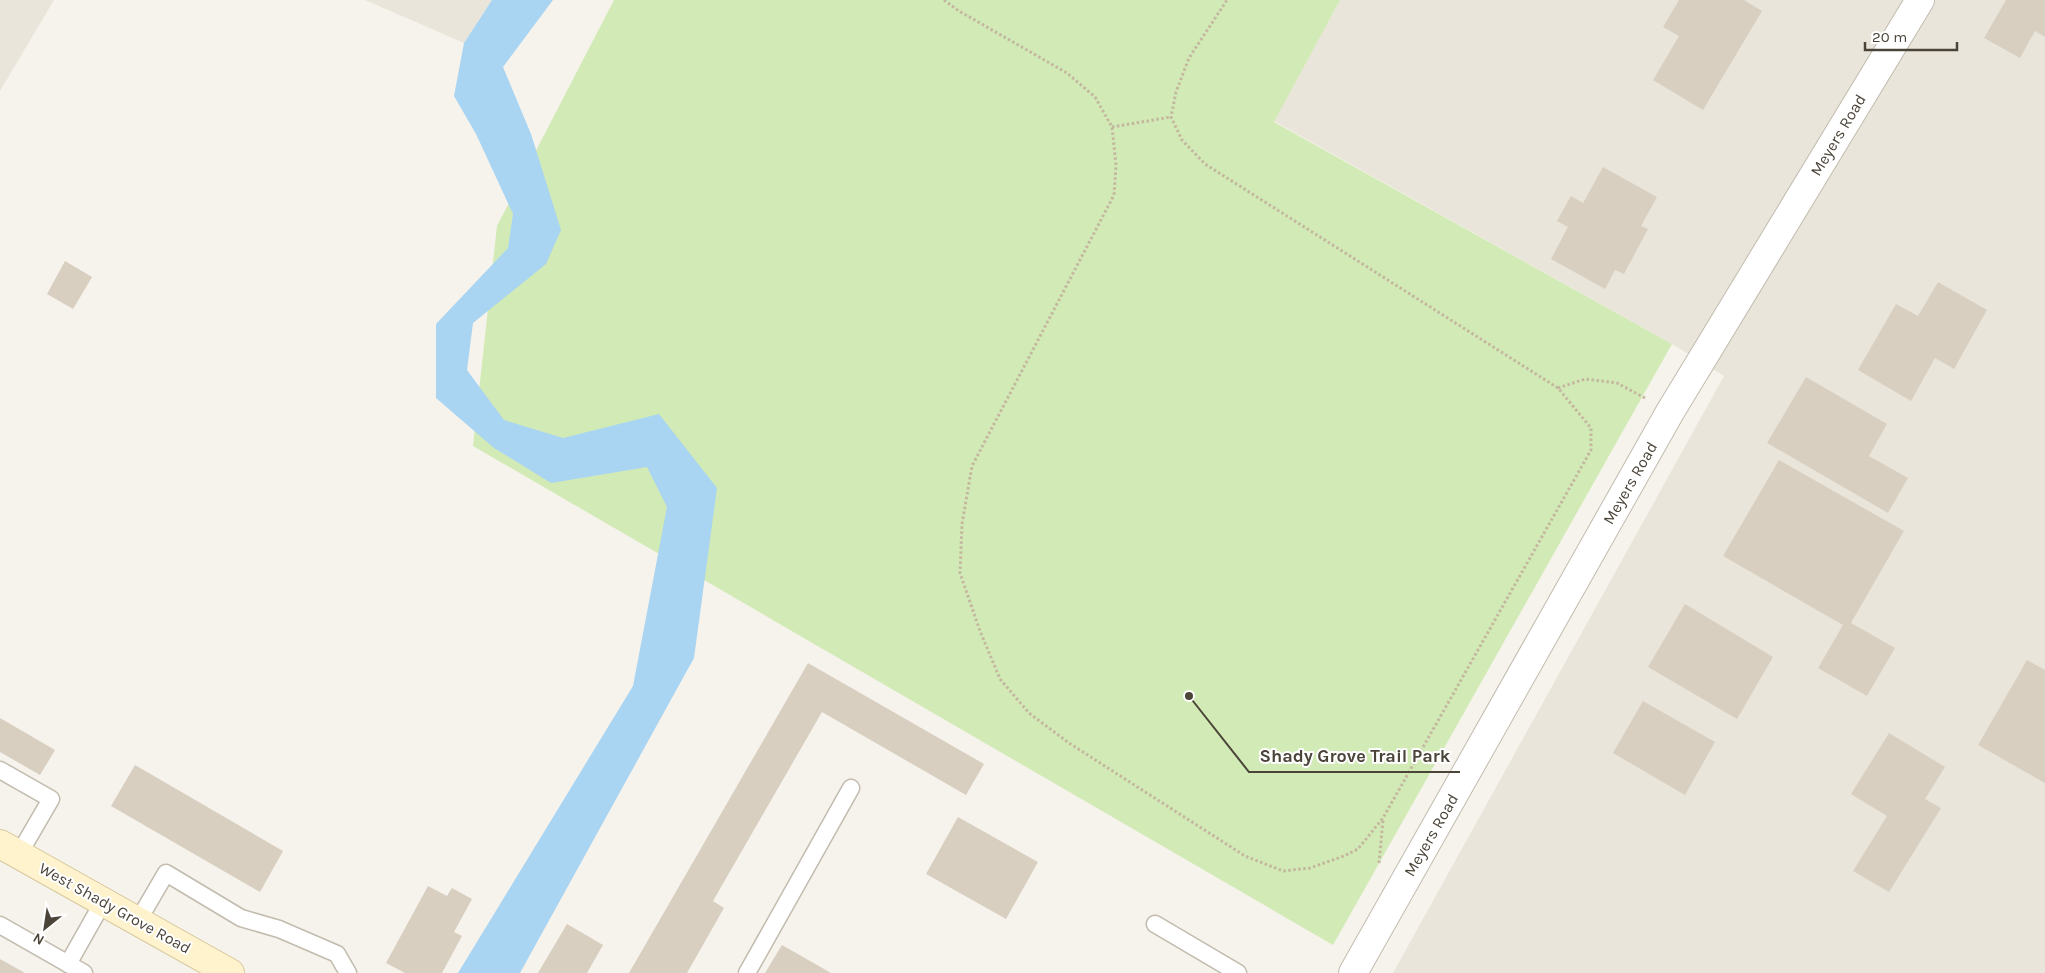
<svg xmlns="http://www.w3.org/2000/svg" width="2045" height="973" font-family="Karla,sans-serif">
  <rect width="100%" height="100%" fill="#f6f3ec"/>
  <g fill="#eae5da">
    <path d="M0 0H54L0 91Z"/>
    <path d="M365 0H492L464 43Z"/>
    <path d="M1340 0H2045V973H1393L1724 376 1672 344 1274 121Z"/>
  </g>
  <path fill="#d2eab5" d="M614 0H1340L1274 122 1672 344 1333 945 473 446 497 226Z"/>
  <path fill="#a9d4f2" d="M492 0H553L503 67 531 134 561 230 546 264 473 323 467 370 504 420 563 438 659 414 717 488 694 658 520 973H458L633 686 667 507 647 467 551 483 494 448 436 398V324L508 248 513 214 476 134 454 96 464 43Z"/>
  <g fill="#d8cfc1">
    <path d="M1679 0H1744L1762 11 1703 110 1653 80 1679 36 1663 27Z"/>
    <path d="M2006 0H2045V37L2035 31 2020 58 1984 38Z"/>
    <path d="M1603 167 1657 197 1641 226 1648 229 1624 274 1615 270 1605 289 1551 259 1568 227 1557 221 1571 196 1583 203Z"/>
    <path d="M65 261 92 277 73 309 47 294Z"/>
    <path d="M1938 282 1987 310 1954 369 1935 358 1911 401 1858 370 1896 304 1918 316Z"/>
    <path d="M1806 377 1887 424 1869 456 1908 478 1888 513 1767 443Z"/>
    <path d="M1779 460 1904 531 1851 623 1895 648 1867 696 1818 668 1843 625 1723 556Z"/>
    <path d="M1685 604 1773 657 1737 719 1648 667Z"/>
    <path d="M2027 660 2045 670V783L1978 745Z"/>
    <path d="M808 663 984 764 966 795 822 712 713 901 724 908 687 973H629Z"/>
    <path d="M1643 701 1715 742 1685 795 1613 753Z"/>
    <path d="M0 718 55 750 40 775 0 752Z"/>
    <path d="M1889 733 1945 767 1925 799 1941 808 1889 892 1853 871 1887 816 1851 794Z"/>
    <path d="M135 765 283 851 260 892 111 806Z"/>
    <path d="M958 817 1038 862 1006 919 926 874Z"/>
    <path d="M428 886 447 896 452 888 472 899 454 932 462 936 442 973H405L386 963Z"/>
    <path d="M567 924 603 945 587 973H538Z"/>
    <path d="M782 945 831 973H765Z"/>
    <path d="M0 959 25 973H0Z"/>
  </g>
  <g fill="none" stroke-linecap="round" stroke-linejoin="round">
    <g stroke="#c2bbae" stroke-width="19">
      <g id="lane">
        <path d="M0 770 51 799 19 854"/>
        <path d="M138 921 166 873 241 918 279 929 337 954 348 973"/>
        <path d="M1155 924 1238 973"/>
        <path d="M0 925 84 973"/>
        <path d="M68 964 103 902"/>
        <path d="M747 973 851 788"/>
      </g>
    </g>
    <g stroke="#c2bbae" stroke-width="30">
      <path id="street" d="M1353 973 1670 412 1920 0"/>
    </g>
    <g stroke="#d6c79b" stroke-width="30">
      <path id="secondary" d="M0 844 230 973"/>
    </g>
    <g stroke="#c4b79f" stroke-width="3" stroke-dasharray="2.5 2.5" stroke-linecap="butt">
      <path d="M944 0 959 11 1067 73 1095 97 1112 127 1116 165 1114 195 972 466 962 524 960 573 980 631 1000 679 1029 713 1069 743 1245 856 1283 871 1310 868 1344 856 1358 849 1383 818 1591 450V428L1558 388 1205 164 1182 140 1171 117 1176 92 1189 58 1227 0"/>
      <path d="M1112 127 1171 117"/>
      <path d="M1558 388 1585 379 1617 383 1645 398"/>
      <path d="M1379 863 1383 820"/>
    </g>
    <use href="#lane" stroke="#fff" stroke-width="16"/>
    <use href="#street" stroke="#fff" stroke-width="28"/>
    <use href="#secondary" stroke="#fff3cd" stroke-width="28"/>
  </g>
  <g text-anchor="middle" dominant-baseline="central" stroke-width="4" stroke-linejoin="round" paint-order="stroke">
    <g font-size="16" fill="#4b4439" stroke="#fff">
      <text transform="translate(1838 135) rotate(-59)">Meyers Road</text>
      <text transform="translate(1630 483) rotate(-60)">Meyers Road</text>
      <text transform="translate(1431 835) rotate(-60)">Meyers Road</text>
      <text transform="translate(115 908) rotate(29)">West Shady Grove Road</text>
    </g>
  </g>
  <path fill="none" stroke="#4b4439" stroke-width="2" d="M1189 696L1249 772H1460"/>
  <circle fill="#4b4439" stroke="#fff" stroke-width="2" cx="1189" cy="696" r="5"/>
  <g font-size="18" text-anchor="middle" font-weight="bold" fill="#4b4439" stroke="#fff" stroke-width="4" stroke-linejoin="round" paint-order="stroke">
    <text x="1355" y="762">Shady Grove Trail Park</text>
  </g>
  <g transform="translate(45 928) rotate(210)" stroke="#ffffff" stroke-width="4" paint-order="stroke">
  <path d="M0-4L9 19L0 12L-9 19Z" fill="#4b4439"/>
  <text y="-8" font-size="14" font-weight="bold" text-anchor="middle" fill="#4b4439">N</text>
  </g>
  <path d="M1865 42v8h92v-8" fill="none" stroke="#4b4439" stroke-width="2.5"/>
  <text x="1872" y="42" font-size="15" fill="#4b4439" stroke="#ffffff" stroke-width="4" paint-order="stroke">20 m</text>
</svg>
